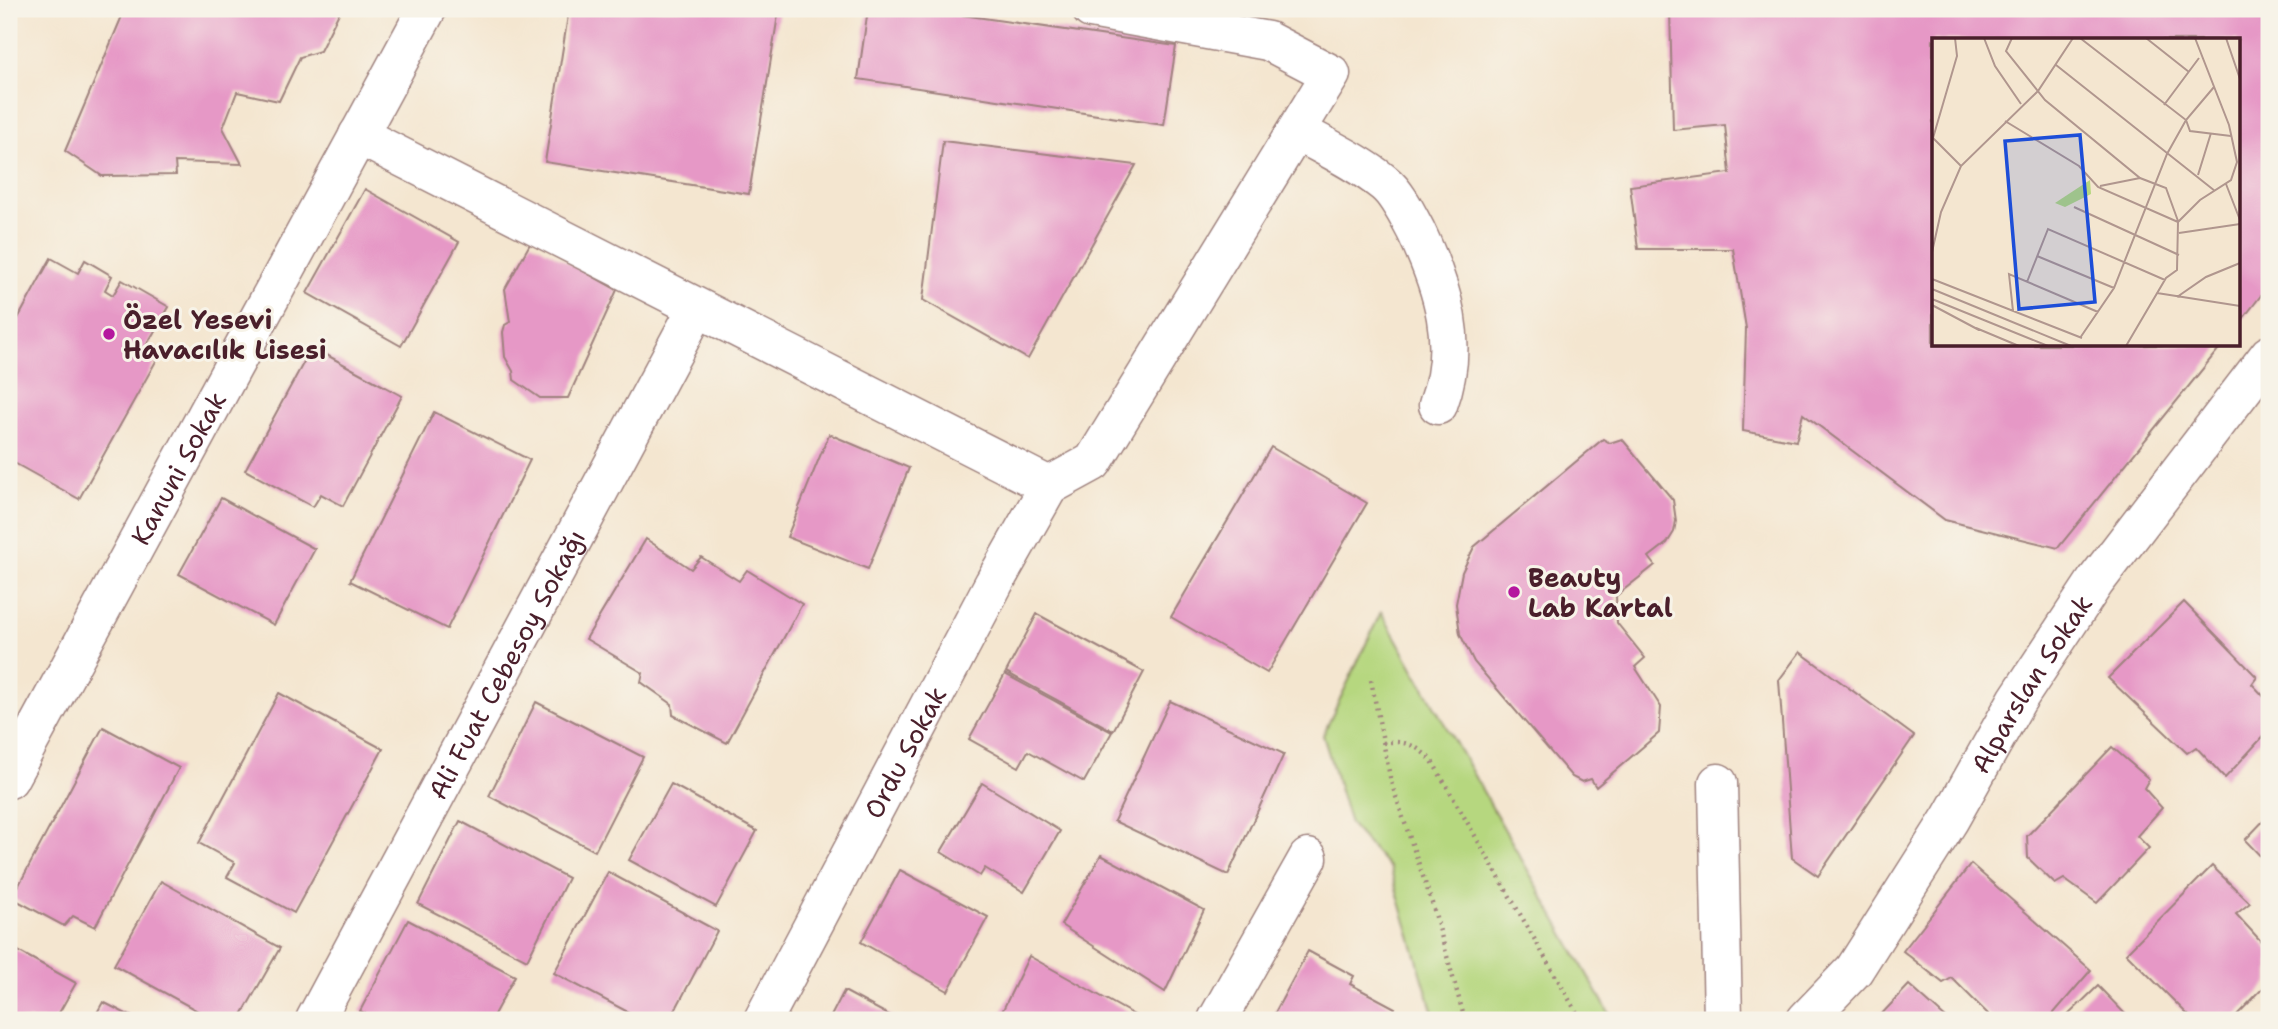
<svg xmlns="http://www.w3.org/2000/svg" width="2278" height="1029" font-family="'Shantell Sans',sans-serif">
  <rect width="100%" height="100%" fill="#f7f3e8"/>
  <filter id="ink" filterUnits="userSpaceOnUse"><feTurbulence type="fractalNoise" baseFrequency=".0143" numOctaves="2"/><feDisplacementMap in="SourceGraphic" scale="14" xChannelSelector="R" yChannelSelector="G"/><feConvolveMatrix kernelMatrix="1 2 1 2 8 2 1 2 1" color-interpolation-filters="sRGB"/></filter>
  <filter id="wash" filterUnits="userSpaceOnUse"><feTurbulence type="fractalNoise" baseFrequency=".00686" numOctaves="4" result="noise"/><feDisplacementMap in="SourceGraphic" scale="28" xChannelSelector="R" yChannelSelector="G"/><feGaussianBlur stdDeviation="1.57" result="paint"/><feColorMatrix in="noise" values="0 0 0 0 0 0 0 0 0 0 0 0 0 0 0 0 0 1.4 0 .05"/><feComposite in="paint" operator="in"/></filter>
  <g filter="url(#wash)">
    <rect width="100%" height="100%" fill="#f4e6d0"/>
    <path fill="#b6d77f" stroke="#807b55" stroke-width="2" d="M1381 612 1613 1020H1435L1390 868 1350 824 1323 735Z"/>
    <g id="blocks">
      <g fill="#e698c6">
        <path d="M125 9H341L320 51 300 57 279 101 237 92 223 128 242 164 175 162 176 175 102 176 65 151Z"/>
        <path d="M569 9H779L749 194 545 162Z"/>
        <path d="M868 9H921L1176 46 1164 125 858 79Z"/>
        <path d="M1670 9H2269V285L2238 325V40H1933V345H2222L2058 548 1945 520 1803 414 1796 441 1743 431 1746 328 1733 249H1638L1630 186 1730 173 1725 125 1673 130Z"/>
        <path d="M943 141 1136 165 1028 359 923 300Z"/>
        <path d="M365 189 459 242 401 346 307 293Z"/>
        <path d="M531 242 617 290 568 398H540L514 380 513 371 505 357 503 332 505 325 510 322 505 289Z"/>
        <path d="M51 258 78 273 85 260 112 276 105 290 113 295 122 280 169 307 146 346 160 354 79 499 9 460V335Z"/>
        <path d="M312 347 402 396 343 506 321 494 313 507 245 470Z"/>
        <path d="M434 412 530 460 447 629 350 581Z"/>
        <path d="M829 434 909 468 868 569 787 537Z"/>
        <path d="M1603 439 1610 443 1622 439 1673 500 1676 521 1674 532 1667 543 1649 557 1655 565 1616 596 1617 623 1645 658 1635 667 1661 707 1659 733 1596 787 1591 779 1582 782 1572 777 1474 662 1460 634 1456 604 1462 572 1474 547Z"/>
        <path d="M1271 447 1367 503 1267 673 1171 617Z"/>
        <path d="M221 498 315 549 274 625 179 574Z"/>
        <path d="M646 539 691 569 701 557 739 581 747 570 802 604 727 743 673 715 672 704 641 682 643 673 586 639Z"/>
        <path d="M2184 602 2257 677 2252 684 2269 702V730L2225 778 2196 747 2187 753 2108 678Z"/>
        <path d="M1037 614 1144 672 1113 731 1006 672Z"/>
        <path d="M1800 652 1914 736 1818 876 1792 858 1779 680Z"/>
        <path d="M1005 674 1112 732 1084 782 1028 751 1019 767 969 739Z"/>
        <path d="M279 693 383 749 294 913 227 877 235 863 199 843Z"/>
        <path d="M1170 701 1284 754 1228 875 1114 821Z"/>
        <path d="M536 702 643 757 595 851 489 796Z"/>
        <path d="M103 727 179 768 95 927 73 916 64 926 12 898Z"/>
        <path d="M2112 747 2149 779 2144 788 2162 808 2137 836 2149 848 2097 903 2064 879 2055 884 2028 858 2027 836Z"/>
        <path d="M982 783 1060 831 1024 892 985 868 980 876 941 852Z"/>
        <path d="M671 784 757 831 716 907 629 860Z"/>
        <path d="M2269 815V865L2245 840Z"/>
        <path d="M460 821 568 878 527 960 418 904Z"/>
        <path d="M1101 855 1204 910 1165 992 1061 925Z"/>
        <path d="M1971 864 2091 970 2048 1020H1994L1952 978 1943 983 1903 951Z"/>
        <path d="M2212 866 2250 903 2236 914 2269 950V982L2232 1020H2193L2126 953Z"/>
        <path d="M900 870 988 917 948 991 861 942Z"/>
        <path d="M608 872 717 931 670 1020H643L554 973Z"/>
        <path d="M161 881 280 948 239 1020H214L114 965Z"/>
        <path d="M408 920 515 976 491 1020H378L360 1011Z"/>
        <path d="M9 946 76 983 55 1020H9Z"/>
        <path d="M1308 951 1354 976 1350 984 1395 1008 1389 1020H1271Z"/>
        <path d="M1029 956 1143 1020H998Z"/>
        <path d="M1909 985 1948 1020H1876Z"/>
        <path d="M2098 986 2131 1020H2063Z"/>
        <path d="M844 991 898 1020H829Z"/>
        <path d="M103 1002 138 1020H93Z"/>
      </g>
    </g>
  </g>
  <g filter="url(#ink)">
    <use href="#blocks" fill-opacity="0" stroke="#9f827e" stroke-width="2"/>
    <g fill="none" stroke-linecap="round" stroke-linejoin="round">
      <g stroke="#9f827e" stroke-width="41">
        <g id="minor">
          <path d="M1297 131C1325 147 1358 162 1384 183 1397 193 1408 216 1416 231 1443 288 1461 344 1438 405"/>
          <path d="M358 135 1049 486"/>
          <path d="M1049 486 1093 462 1331 74 1268 41 1091 9"/>
          <path id="s1" d="M9 779 427 9"/>
          <path d="M1718 783 1723 1020"/>
          <path id="s2" d="M315 1020 697 308"/>
          <path id="s3" d="M763 1020 994 583 1049 486"/>
          <path d="M1217 1020 1308 858"/>
          <path id="s4" d="M1806 1020 1854 970 1950 819 2017 700 2095 582 2269 355"/>
        </g>
      </g>
      <g stroke="#9f827e" stroke-width="4.5" stroke-dasharray="2 5" stroke-linecap="butt">
        <path d="M1371 680 1391 782 1432 903 1465 1020"/>
        <path d="M1383 743C1404 739 1418 746 1432 761L1581 1020"/>
      </g>
      <use href="#minor" stroke="#fff" stroke-width="38"/>
    </g>
  </g>
  <g fill="#b5179e" stroke="#f7f3e8" stroke-width="2.5">
    <circle cx="109" cy="334" r="7"/>
    <circle cx="1514" cy="592" r="7"/>
  </g>
  <g text-anchor="middle" dominant-baseline="central" stroke-width="6" stroke-linejoin="round" paint-order="stroke">
    <g font-size="26" font-weight="bold" fill="#4a1f2b" stroke="#f7f3e8" text-anchor="start">
      <text x="123" y="319">Özel Yesevi<tspan x="123" dy="30">Havacılık Lisesi</tspan></text>
      <text x="1528" y="577">Beauty<tspan x="1528" dy="30">Lab Kartal</tspan></text>
    </g>
    <g font-size="26" fill="#4a1f2b" stroke="#f7f3e8">
      <text stroke="none"><textPath href="#s1" startOffset="354">Kanuni Sokak</textPath></text>
      <text stroke="none"><textPath href="#s2" startOffset="404">Ali Fuat Cebesoy Sokağı</textPath></text>
      <text stroke="none"><textPath href="#s4" startOffset="406">Alparslan Sokak</textPath></text>
      <text stroke="none"><textPath href="#s3" startOffset="303">Ordu Sokak</textPath></text>
    </g>
  </g>
  <g transform="translate(1932 38)">
    <rect width="308" height="308" fill="#f4e6d0"/>
    <path d="M158 142 159 156 133 169 123 165Z" fill="#b6d77f"/>
    <path fill="none" stroke="#b0968e" stroke-width="2" d="M52 0 63 28 89 66M80 0 74 13 113 62 208 140 234 150 246 183M148 0 254 82 258 93 299 98M214 0 257 34M294 0 308 41M124 27 283 153M232 67 267 20M73 83 147 128 166 149 246 184M0 99 29 128M1 100 25 18 23 0M266 137 279 95M294 146 308 182M168 148 208 140M142 169 247 217M247 195 308 186M0 214 9 174 29 128 106 53 141 0M105 218 182 250M0 241 150 300M95 244 116 191 233 242M0 251 139 308M225 255 308 268M245 259 274 239 308 225M0 261 116 308M0 267 47 292M81 273 77 236 166 274M44 290 87 308M148 300 182 250 235 116 254 82 282 49M194 308 234 240 245 232 246 184 268 162 299 142 305 124 297 87 263 0"/>
    <path fill="#1d4ed8" fill-opacity="0.15" stroke="#1d4ed8" stroke-width="3.5" d="M148 97 163 264 87 271 73 103Z"/>
    <rect width="308" height="308" fill="none" stroke="#4a1f2b" stroke-width="3.5"/>
  </g>
  <rect width="2278" height="1029" fill="none" stroke="#f7f3e8" stroke-width="35"/>
</svg>
